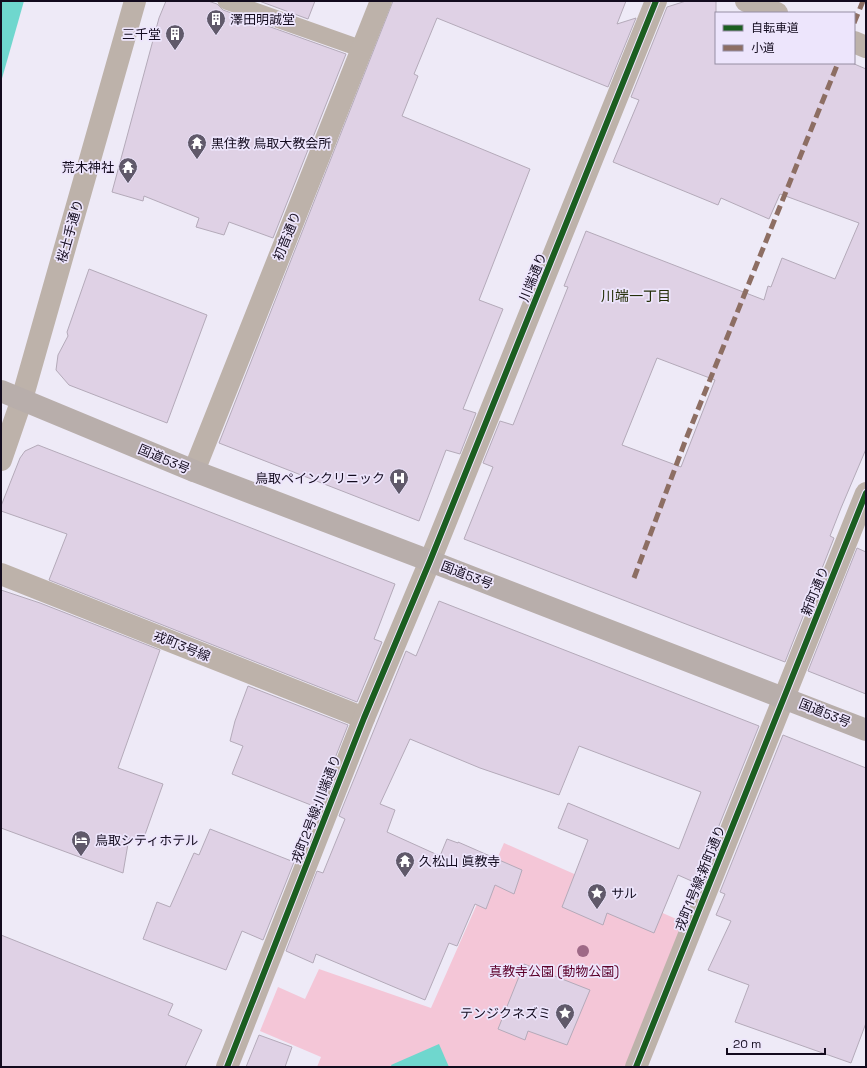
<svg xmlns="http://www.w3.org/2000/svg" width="867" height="1068" font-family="'Space Grotesk','Noto Sans JP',sans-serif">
  <rect width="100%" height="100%" fill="#eeeaf7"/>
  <path fill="#f4c6d7" d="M504 843 683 922 626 1067H317L321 1057 260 1031 278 987 305 999 319 969 431 1008Z"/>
  <g fill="#6fd7ce">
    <path d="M1 1H24L1 82Z"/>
    <path d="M439 1044 449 1067H392L391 1065Z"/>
  </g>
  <g fill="#dfd1e5" stroke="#b4aab9" fill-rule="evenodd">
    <path d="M166 1H208L217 4 223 10 346 54 273 238 229 222 224 235 196 227 199 218 144 196 143 201 112 192 159 18Z"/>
    <path d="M259 1H315L308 19Z"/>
    <path d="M393 1H626L617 24 636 18 608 87 437 18 414 74 418 76 402 116 530 169 479 300 503 309 463 409 476 413 460 454 446 450 419 521 219 443Z"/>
    <path d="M686 1H716V63H852L866 69V449L841 508 830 536 834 538 785 662 464 539 493 467 483 463 500 421 513 425 568 287 564 286 586 231 764 300 768 286 771 287 782 258 835 279 859 223 780 194 769 219 721 198 718 205 613 162 639 100 631 97 667 7ZM657 358 715 380 681 467 622 445Z"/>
    <path d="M89 269 207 315 167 423 69 385 56 370 58 355 68 336 67 332Z"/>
    <path d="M38 445 395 584 374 639 382 642 357 702 49 580 67 534 1 511V506L20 458 25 451Z"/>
    <path d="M857 548 866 552V694L808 671Z"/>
    <path d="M1 590 40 603 160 650 118 768 163 784 142 843 129 838 123 873 1 828Z"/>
    <path d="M439 601 759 726 696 883 678 875 654 933 607 913 603 925 562 907 588 840 558 828 568 803 679 849 701 792 579 746 559 795 480 768 410 739 380 804 395 810 387 832 440 856 447 839 458 843V842L522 870 514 894 495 885 486 909 475 904 457 946 449 943 425 1000 316 954 313 963 286 951 317 871 323 873 345 819 339 816 406 651 416 656Z"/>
    <path d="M248 686 348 725 316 807 232 774 243 746 230 741 235 721Z"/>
    <path d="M783 735 866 768V1023L851 1063 735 1022 749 985 708 970 731 921 716 915 725 894 720 892Z"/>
    <path d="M210 829 294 862 263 940 242 931 226 970 143 939 157 902 170 907 194 853 199 855Z"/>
    <path d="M1 935 173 1004 168 1015 202 1030 185 1067H1Z"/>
    <path d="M524 964 590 990 567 1045 528 1031 525 1040 498 1029Z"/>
    <path d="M259 1035 292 1047 285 1067H246Z"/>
  </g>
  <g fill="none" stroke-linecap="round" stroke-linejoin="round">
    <path stroke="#bdb2aa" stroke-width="17" d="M226 1 362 49"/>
    <g stroke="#bdb2aa" stroke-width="22">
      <path d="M746 1 777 13"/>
      <path d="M854 42 866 47"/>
      <path d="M1 460 22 399 135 1"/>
      <path d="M194 471 381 1"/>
      <path d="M1 574 364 718"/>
      <path d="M227 1067 364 718 430 561 656 1"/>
      <path d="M636 1067 866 493"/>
    </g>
    <path stroke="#b8aeab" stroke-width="22" d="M1 391 194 471 430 561 866 730"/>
    <g stroke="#8d6e63" stroke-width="5" stroke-dasharray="10 5" stroke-linecap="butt">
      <path d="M854 23 863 1"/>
      <path d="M634 578 686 439 838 63"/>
    </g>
    <g stroke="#ede5fc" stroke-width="8">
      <g id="cycleway">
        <path d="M227 1067 364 718 430 561 656 1"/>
        <path d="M636 1067 866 493"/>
      </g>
    </g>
    <use href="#cycleway" stroke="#1b5e20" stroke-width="6"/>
  </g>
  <circle fill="#9e6986" cx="583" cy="951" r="6"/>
  <defs>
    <g id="building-pin" transform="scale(1)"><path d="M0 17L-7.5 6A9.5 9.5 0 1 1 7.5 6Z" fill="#60596a" stroke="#ede5fc"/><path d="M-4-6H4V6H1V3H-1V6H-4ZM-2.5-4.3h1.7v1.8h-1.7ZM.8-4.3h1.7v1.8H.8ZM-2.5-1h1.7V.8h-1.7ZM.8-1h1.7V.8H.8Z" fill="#fff"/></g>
    <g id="temple-pin" transform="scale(1)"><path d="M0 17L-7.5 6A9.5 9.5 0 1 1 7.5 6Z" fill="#60596a" stroke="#ede5fc"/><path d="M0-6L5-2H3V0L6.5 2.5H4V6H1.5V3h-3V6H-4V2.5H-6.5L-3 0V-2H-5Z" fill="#fff"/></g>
    <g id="hospital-pin" transform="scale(1)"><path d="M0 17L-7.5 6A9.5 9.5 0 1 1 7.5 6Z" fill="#60596a" stroke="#ede5fc"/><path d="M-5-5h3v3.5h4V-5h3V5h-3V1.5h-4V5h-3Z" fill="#fff"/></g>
    <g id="hotel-pin" transform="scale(1)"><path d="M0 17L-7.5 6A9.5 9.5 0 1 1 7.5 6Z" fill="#60596a" stroke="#ede5fc"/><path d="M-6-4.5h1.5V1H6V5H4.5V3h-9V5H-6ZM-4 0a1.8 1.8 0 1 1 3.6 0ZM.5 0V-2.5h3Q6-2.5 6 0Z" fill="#fff"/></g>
    <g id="sight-pin" transform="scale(1)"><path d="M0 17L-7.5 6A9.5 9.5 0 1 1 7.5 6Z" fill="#60596a" stroke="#ede5fc"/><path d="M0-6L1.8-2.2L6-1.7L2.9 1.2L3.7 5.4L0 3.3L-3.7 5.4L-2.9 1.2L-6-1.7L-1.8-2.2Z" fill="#fff"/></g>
  </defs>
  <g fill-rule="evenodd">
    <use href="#building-pin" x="216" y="19"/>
    <use href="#building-pin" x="175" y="34"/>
    <use href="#temple-pin" x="197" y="143"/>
    <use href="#temple-pin" x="128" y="167"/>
    <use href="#hospital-pin" x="399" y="478"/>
    <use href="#hotel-pin" x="81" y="840"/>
    <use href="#temple-pin" x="405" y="861"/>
    <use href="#sight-pin" x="597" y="893"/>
    <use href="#sight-pin" x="565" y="1013"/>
  </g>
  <g text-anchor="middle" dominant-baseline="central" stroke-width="3.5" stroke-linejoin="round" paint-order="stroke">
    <g font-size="13" fill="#130b1e" stroke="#ede5fc" text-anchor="start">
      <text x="230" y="19">澤田明誠堂</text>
      <text x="161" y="34" text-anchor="end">三千堂</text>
      <text x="211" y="143">黒住教 鳥取大教会所</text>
      <text x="114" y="167" text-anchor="end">荒木神社</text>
      <text x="385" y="478" text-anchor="end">鳥取ペインクリニック</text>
      <text x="95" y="840">鳥取シティホテル</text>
      <text x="419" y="861">久松山 眞教寺</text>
      <text x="611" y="893">サル</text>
      <text x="551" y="1013" text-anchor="end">テンジクネズミ</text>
    </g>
    <g font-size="13" fill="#130b1e" stroke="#ede5fc">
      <text transform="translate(70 231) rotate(-74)">桜土手通り</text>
      <text transform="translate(287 236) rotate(-68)">初音通り</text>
      <text transform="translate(533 277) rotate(-68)">川端通り</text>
      <text transform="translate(164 459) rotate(23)">国道53号</text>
      <text transform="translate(467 575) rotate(21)">国道53号</text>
      <text transform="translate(815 591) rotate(-68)">新町通り</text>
      <text transform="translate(182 646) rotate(22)">戎町3号線</text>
      <text transform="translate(825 713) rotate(22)">国道53号</text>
      <text transform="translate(316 809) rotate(-69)">戎町2号線;川端通り</text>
      <text transform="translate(700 878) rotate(-68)">戎町1号線;新町通り</text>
    </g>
    <g font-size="13" fill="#5c002a" stroke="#ede5fc">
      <text x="554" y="971">真教寺公園 (動物公園)</text>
    </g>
    <g font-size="14" fill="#242e08" stroke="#ede5fc">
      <text x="636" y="296">川端一丁目</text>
    </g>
  </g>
  <rect width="867" height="1068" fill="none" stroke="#130b1e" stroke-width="4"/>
  <rect x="715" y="12" width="140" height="52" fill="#ede5fc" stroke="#968ea3"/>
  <rect x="723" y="25" width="20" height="6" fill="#1b5e20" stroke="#968ea3"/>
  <text x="751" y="32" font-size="12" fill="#130b1e">自転車道</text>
  <rect x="723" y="45" width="20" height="6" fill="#8d6e63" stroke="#968ea3"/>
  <text x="751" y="52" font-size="12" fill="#130b1e">小道</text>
  <path d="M727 1048v6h98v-6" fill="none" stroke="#130b1e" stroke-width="2"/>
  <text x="733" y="1048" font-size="12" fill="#130b1e" stroke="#ede5fc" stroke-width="3" paint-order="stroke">20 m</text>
</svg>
